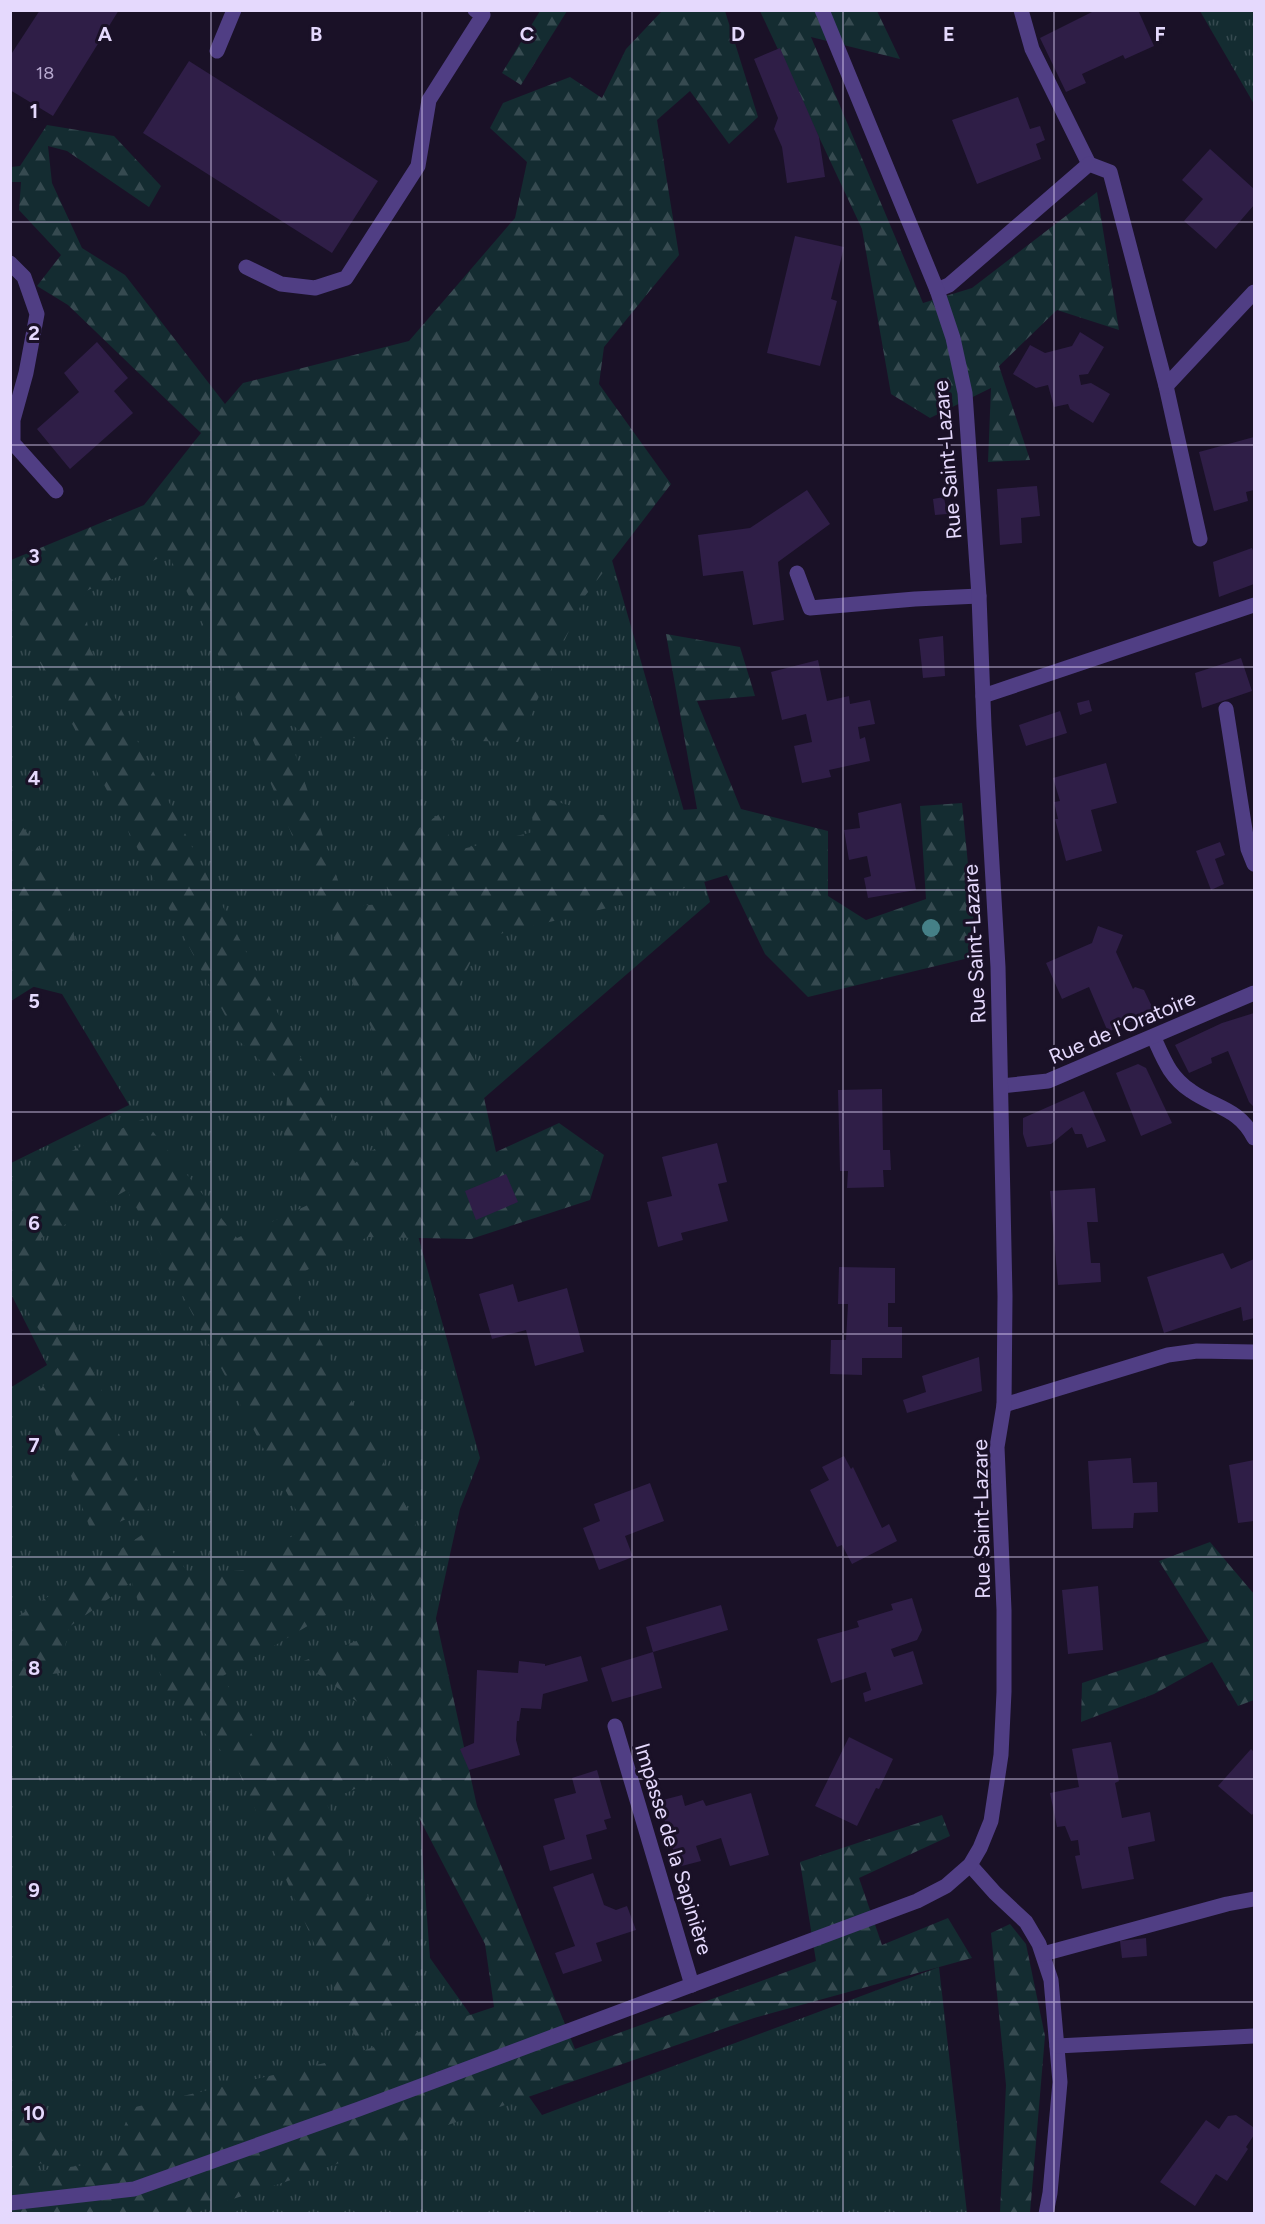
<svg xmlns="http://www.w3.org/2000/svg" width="1265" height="2224" font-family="Figtree,sans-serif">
  <defs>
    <pattern id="grass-tufts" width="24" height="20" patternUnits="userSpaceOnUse" patternTransform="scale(1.5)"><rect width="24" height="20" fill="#142c31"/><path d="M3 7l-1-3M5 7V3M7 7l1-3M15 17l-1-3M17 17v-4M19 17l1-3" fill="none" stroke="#364a50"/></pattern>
    <pattern id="forest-firs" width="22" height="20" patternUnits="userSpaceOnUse" patternTransform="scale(1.5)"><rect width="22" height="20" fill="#142c31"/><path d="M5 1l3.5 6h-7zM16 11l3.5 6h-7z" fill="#364a50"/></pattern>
  </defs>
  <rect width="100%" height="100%" fill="#1a1127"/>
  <g fill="url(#grass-tufts)">
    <path d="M1200 11H1254V104Z"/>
    <path d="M601 522 710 902 400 1171 480 1458 460 1509 436 1618 416 1768 430 1958 542 2115 939 1967 967 2213H11L10 1388 47 1365 11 1294V1163L129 1105 62 994 11 981V584L130 531Z"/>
  </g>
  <g fill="url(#forest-firs)" fill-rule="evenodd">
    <path d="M540 11H567L521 85 502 73Z"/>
    <path d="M662 11H725L758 117 729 144 690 91 657 120 679 255 604 347 599 384 671 484 585 596 518 742 306 737 282 715 347 907 391 903 378 856 441 813 454 851 533 832 531 794 601 815 697 809 666 634 740 647 755 696 697 701 741 809 828 831V896L866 920 926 899 920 806 962 803 977 956 808 997 765 954 727 875 665 894 483 938 459 985 496 1152 559 1123 604 1155 590 1200 471 1239 367 1237 289 1280 415 1523 477 1806 575 2049 816 1961 800 1862 942 1815 950 1836 859 1878 882 1945 948 1918 972 1958 754 2018 285 2182 190 2213H11V2174L111 2162 131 2108 329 2062 494 2007 485 1944 359 1703 301 1662 380 1632 370 1589 223 1676 254 1739 350 1740 368 1783 326 1802 421 2015 358 2043 237 1768 165 1690 132 1582 69 1627 60 1673 11 1679V1621L154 1527 190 1575 244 1570 305 1527 127 1190 41 1238 149 1509 92 1534 40 1390 60 1365 11 1283V1178L143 1119 237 1238 310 1204 284 1136 288 1086 238 1040 16 617 11 619V560L144 505 201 433 68 305 37 286 61 255 19 210 21 182H11V167L20 166 47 125 114 136 161 186 149 207 67 151 48 146 52 183 82 248 125 275 225 404 243 383 409 341 515 218 527 162 490 128 503 103 570 77 602 98 626 49ZM168 554 216 650 381 1052 387 1140 355 1163 90 649 84 592Z"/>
    <path d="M760 11H877L900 59 811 37 923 303 972 288 1097 192 1119 330 1057 310 999 366 1030 460 988 462 991 388 930 418 891 394 862 229Z"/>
    <path d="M11 811 66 886 78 959 11 1001Z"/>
    <path d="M1210 1542 1254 1594V1700L1238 1706 1212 1662 1154 1694 1081 1722 1082 1683 1209 1641 1159 1561Z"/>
    <path d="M1010 1924 1026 1944 1045 2036 1030 2213H1000L1006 2085 991 1933Z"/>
    <path d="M10 2070H11L64 2163 11 2164Z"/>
  </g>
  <g fill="#2f1e47">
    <path d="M40 10H119L53 116 10 90V56Z"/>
    <path d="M1096 10H1138L1154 46 1125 59 1123 55 1082 74 1086 83 1066 92 1040 38Z"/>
    <path d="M780 48 819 137 825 177 787 183 782 147 774 129 778 118 754 59Z"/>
    <path d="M189 61 378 181 332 253 143 133Z"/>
    <path d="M1018 97 1030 129 1040 126 1045 140 1036 144 1041 159 977 184 952 120Z"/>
    <path d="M1210 149 1254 189V205L1216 249 1184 221 1203 199 1182 180Z"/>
    <path d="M795 236 844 247 831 299 837 301 820 366 767 353Z"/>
    <path d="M1080 332 1104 347 1088 374 1079 375 1081 385 1091 383 1110 394 1093 423 1070 409 1068 404 1054 407 1048 385 1036 388 1013 374 1030 345 1045 353 1072 346Z"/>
    <path d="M97 342 128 378 114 391 133 413 70 469 37 429 79 392 64 373Z"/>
    <path d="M1254 437V490L1246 492 1248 501 1214 511 1199 452Z"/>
    <path d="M1037 486 1040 516 1021 518 1022 543 1000 545 997 489Z"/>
    <path d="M807 490 830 524 778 562 784 620 753 625 743 571 703 576 698 535 750 528Z"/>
    <path d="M944 497 947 514 935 515 933 499Z"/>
    <path d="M1252 548 1254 553V584L1219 597 1213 562Z"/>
    <path d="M943 636 945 676 923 678 919 639Z"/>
    <path d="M1241 658 1252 691 1202 708 1195 673Z"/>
    <path d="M818 660 827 701 849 696 850 704 870 700 875 724 858 727 860 739 865 737 870 761 829 770 831 777 802 783 794 746 812 742 806 714 782 720 771 672Z"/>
    <path d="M1089 700 1092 711 1080 715 1077 703Z"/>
    <path d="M1060 711 1067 733 1026 746 1019 725Z"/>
    <path d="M1106 763 1117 803 1091 810 1102 851 1066 861 1055 819H1058L1054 802 1060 801 1053 778Z"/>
    <path d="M901 803 916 890 868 898 864 878 871 876 867 856 849 860 844 830 860 828 858 813Z"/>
    <path d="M1220 842 1225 855 1215 859 1224 884 1211 890 1196 851Z"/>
    <path d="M1098 926 1123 935 1116 952 1133 989 1135 987 1144 990 1154 1011 1108 1032 1089 987 1062 999 1046 963 1092 943Z"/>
    <path d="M1254 1013V1107L1249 1102 1228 1051 1211 1058 1212 1063 1189 1073 1175 1045 1222 1023Z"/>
    <path d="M1138 1064 1146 1068 1172 1123 1141 1136 1116 1073Z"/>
    <path d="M882 1089 883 1150H890L891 1170H883L884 1187 847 1188 848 1171H840L838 1090Z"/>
    <path d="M1084 1091 1106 1141 1087 1148 1082 1134H1075L1072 1127 1051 1144 1027 1147 1023 1134V1118Z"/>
    <path d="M717 1143 727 1182 718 1184 728 1221 681 1233 683 1240 658 1247 647 1202 672 1196 662 1157Z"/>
    <path d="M506 1174 518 1202 476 1220 465 1191Z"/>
    <path d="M1095 1188 1098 1222H1087L1091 1263H1100L1101 1282 1058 1285 1050 1191Z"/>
    <path d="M1223 1253 1231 1269 1254 1259V1318L1243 1321 1241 1307 1164 1333 1147 1277Z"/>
    <path d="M839 1267 895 1268V1303H888V1327H902V1358H862V1375L830 1374 831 1340H846L848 1304H838Z"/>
    <path d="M513 1284 518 1302 567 1288 584 1352 535 1366 526 1330 492 1339 479 1294Z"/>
    <path d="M979 1357 982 1391 907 1413 903 1400 926 1392 922 1376Z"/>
    <path d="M844 1456 851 1469 853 1467 882 1528 889 1524 897 1541 852 1564 842 1545 837 1547 810 1490 829 1480 822 1467Z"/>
    <path d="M1131 1458 1133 1483 1157 1482 1158 1512 1134 1513 1133 1528 1092 1529 1088 1461Z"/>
    <path d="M1254 1460V1521L1238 1523 1229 1465Z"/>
    <path d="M650 1483 664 1521 625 1536 633 1557 599 1570 583 1528 600 1521 594 1504Z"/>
    <path d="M1098 1586 1103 1650 1068 1654 1062 1590Z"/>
    <path d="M912 1598 922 1630 917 1640 891 1649 894 1657 913 1651 923 1684 865 1702 863 1693 871 1690 866 1672 831 1683 817 1639 859 1627 857 1621 893 1610 891 1604Z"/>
    <path d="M721 1605 728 1630 653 1652 646 1627Z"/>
    <path d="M653 1652 662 1688 612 1702 601 1668Z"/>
    <path d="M581 1656 588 1681 543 1694 541 1709 521 1708 519 1721H517L516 1740 520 1755 469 1770 460 1749 474 1743 477 1670 518 1673 519 1661 545 1664V1666Z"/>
    <path d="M849 1737 893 1759 879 1789 876 1788 857 1826 815 1806Z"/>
    <path d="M1111 1742 1119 1781 1115 1783 1122 1818 1150 1812 1155 1841 1128 1847 1134 1879 1082 1889 1075 1856 1080 1855 1078 1840 1071 1841 1065 1826 1057 1827 1050 1793 1079 1787 1072 1749Z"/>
    <path d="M1251 1749 1254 1752V1812L1252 1815 1218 1786Z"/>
    <path d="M597 1770 611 1818 604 1820 607 1829 586 1835 592 1859 550 1871 543 1846 565 1839 554 1799 576 1793 572 1778Z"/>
    <path d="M751 1793 769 1855 730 1866 721 1838 696 1846 701 1861 678 1867 659 1801 682 1795 685 1806 703 1800 706 1806Z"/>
    <path d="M593 1873 604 1905 616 1910 627 1906 636 1930 596 1943 602 1961 563 1974 555 1953 575 1946 553 1887Z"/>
    <path d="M1146 1938 1147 1956 1122 1958 1120 1941Z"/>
    <path d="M1236 2115 1253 2127 1254 2135 1246 2147 1248 2149 1227 2181 1216 2174 1195 2206 1160 2182 1206 2120 1219 2129 1228 2116Z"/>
  </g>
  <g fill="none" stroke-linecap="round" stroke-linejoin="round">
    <g stroke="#503e84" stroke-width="15">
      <path d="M1021 10 1032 49 1089 164"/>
      <path d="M217 51 234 10"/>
      <path d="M10 263 24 277 37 314 26 373 13 420V443L56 491"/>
      <path d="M246 267 281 284 315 288 346 278 418 166 429 100 483 15 475 10"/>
      <path d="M937 290 949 285 1089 164 1110 172 1166 386 1200 539"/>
      <path d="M1166 386 1254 292"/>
      <path d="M797 573 810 608 915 599 979 596"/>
      <path d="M983 696 1254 605"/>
      <path d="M1226 709 1248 849 1254 864"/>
      <path d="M1154 1038C1164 1060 1170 1077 1191 1091 1215 1108 1239 1108 1254 1138"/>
      <path d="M1001 1086 1048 1081 1254 993"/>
      <path d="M1004 1405 1168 1355 1197 1351 1254 1352"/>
      <path d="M615 1726 692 1985"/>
      <path d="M970 1865 995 1893 1026 1922 1039 1944 1051 1980 1060 2082 1050 2193 1046 2214"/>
      <path d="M1043 1954 1227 1904 1254 1899"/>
      <path d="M1057 2046 1254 2036"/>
      <path d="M10 2203 134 2189 359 2109 917 1901 946 1886 970 1865 980 1848 991 1821 1001 1755 1004 1692V1610L997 1447 1004 1405 1005 1296 998 967 984 726 979 596 965 393 953 338 937 290 822 10"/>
    </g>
  </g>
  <circle fill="#458087" cx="931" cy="928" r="9"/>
  <path fill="none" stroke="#e5d9fd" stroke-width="1.5" stroke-opacity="0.55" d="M211 10V2214M422 10V2214M632 10V2214M843 10V2214M1054 10V2214M10 222H1254M10 445H1254M10 667H1254M10 890H1254M10 1112H1254M10 1334H1254M10 1557H1254M10 1779H1254M10 2002H1254"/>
  <g text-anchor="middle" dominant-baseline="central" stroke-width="6" stroke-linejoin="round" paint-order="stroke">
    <g font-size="18" fill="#b8aad0">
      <text x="45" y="73">18</text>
    </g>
    <g font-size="21" fill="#e5d9fd" stroke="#1a1127">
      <text transform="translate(947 460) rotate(-95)">Rue Saint-Lazare</text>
      <text transform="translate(974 944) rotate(-93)">Rue Saint-Lazare</text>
      <text transform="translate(1122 1027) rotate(-23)">Rue de l'Oratoire</text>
      <text transform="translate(981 1519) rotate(-91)">Rue Saint-Lazare</text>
      <text transform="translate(674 1849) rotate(73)">Impasse de la Sapinière</text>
    </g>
  </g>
  <g font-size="20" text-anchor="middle" font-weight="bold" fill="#e5d9fd" stroke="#1a1127" stroke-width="6" stroke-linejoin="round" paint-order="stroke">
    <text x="105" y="41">A</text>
    <text x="316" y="41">B</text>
    <text x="527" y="41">C</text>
    <text x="738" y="41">D</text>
    <text x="949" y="41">E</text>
    <text x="1160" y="41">F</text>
    <text x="34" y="118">1</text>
    <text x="34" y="340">2</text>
    <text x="34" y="563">3</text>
    <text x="34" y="785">4</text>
    <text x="34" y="1008">5</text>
    <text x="34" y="1230">6</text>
    <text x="34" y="1452">7</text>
    <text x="34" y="1675">8</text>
    <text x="34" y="1897">9</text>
    <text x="34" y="2120">10</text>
  </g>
  <rect width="1265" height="2224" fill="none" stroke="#e5d9fd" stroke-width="24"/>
</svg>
